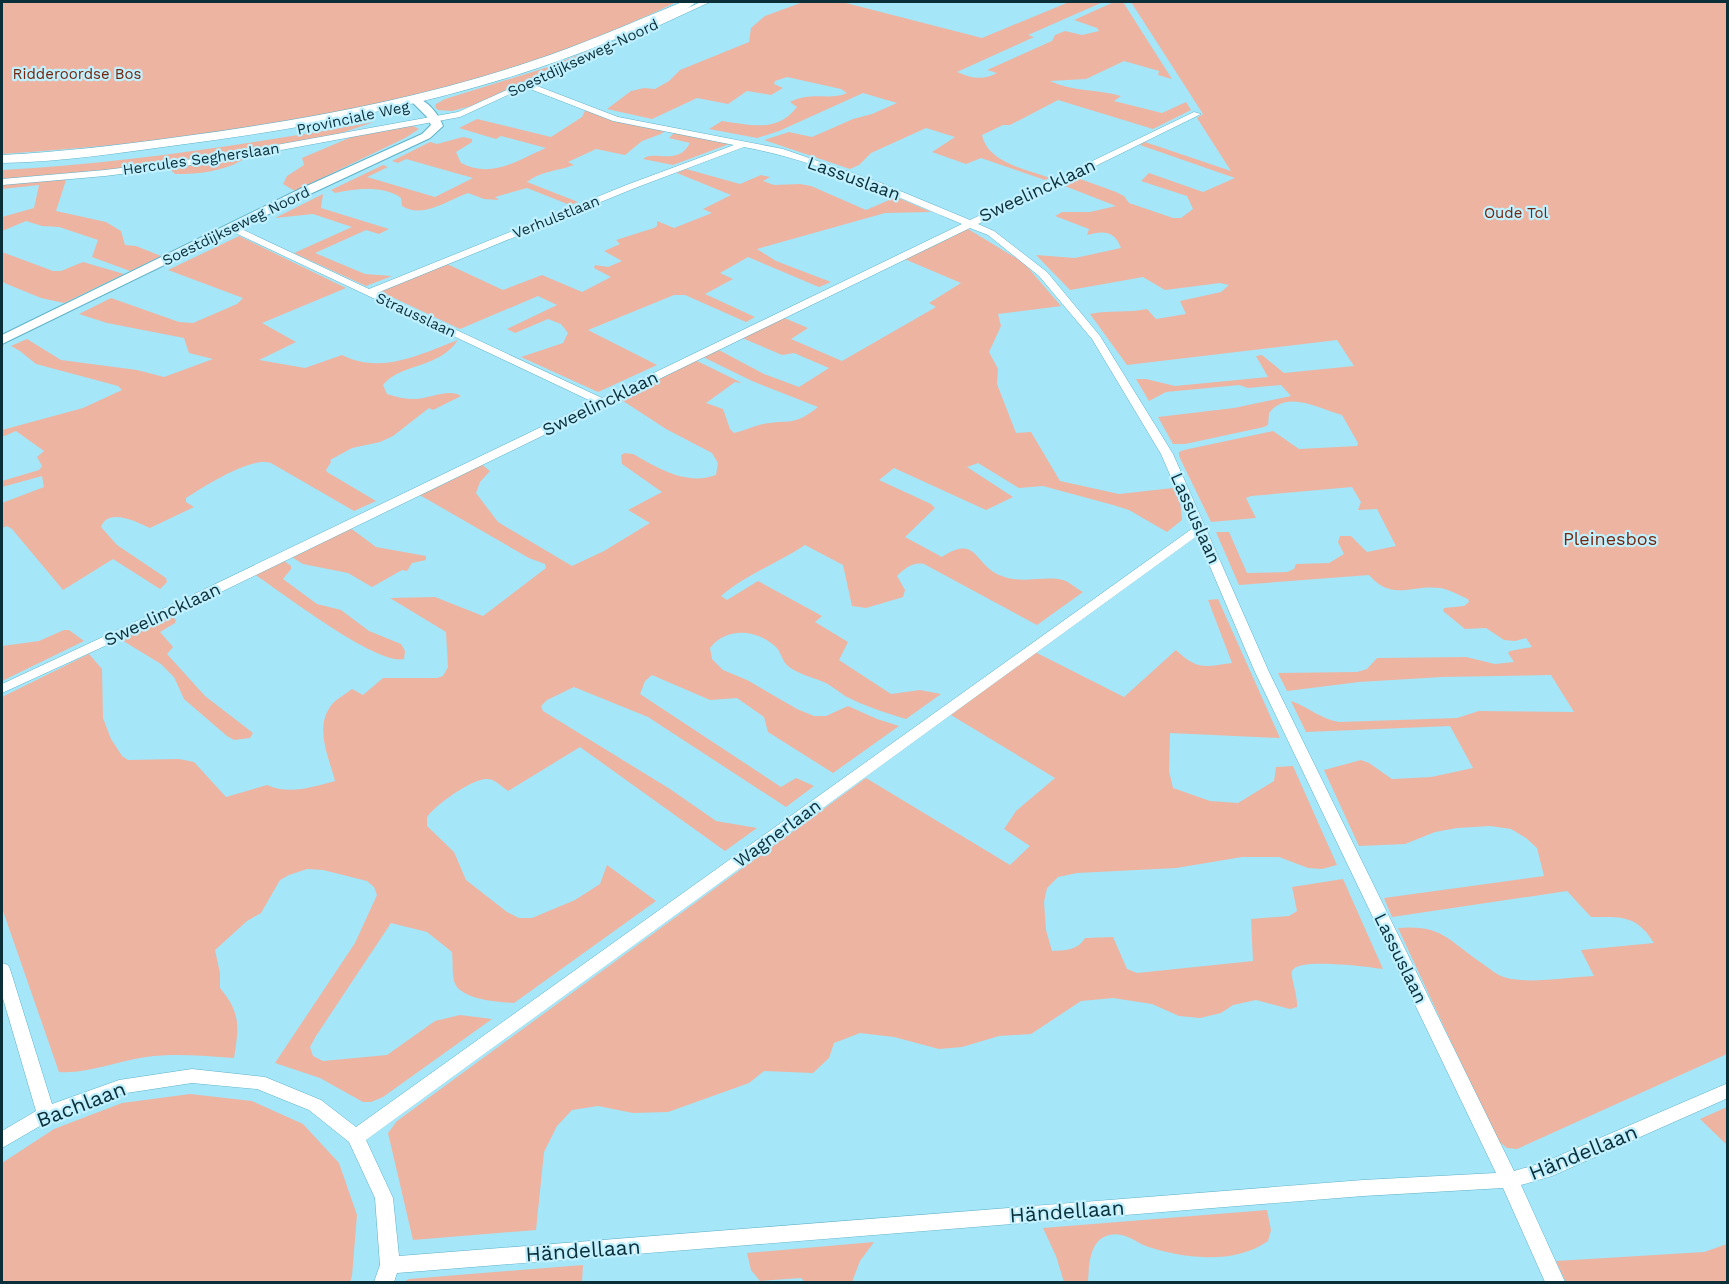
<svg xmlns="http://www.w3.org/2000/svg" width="1729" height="1284" font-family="'Work Sans',sans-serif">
  <rect width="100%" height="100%" fill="#a5e6f8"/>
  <g fill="#eeb4a2">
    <path d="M2 2H677C618 29 558 55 495 75 339 123 164 143 2 154Z"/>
    <path d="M803 2H842L982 38 1069 2H1103L1028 35 1034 37 957 72C971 78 982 81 997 73L987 70 1052 41 1055 35 1065 31 1082 35 1099 31 1097 28 1074 20 1114 2H1123L1172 79 1158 75 1159 71 1124 61 1086 79 1050 81C1073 92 1097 89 1121 96L1114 101 1162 113 1186 102 1191 110 1153 129 1058 100 1010 125H1003L982 135C988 163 1026 169 1050 178L1045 180 981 158 966 164 932 152 955 137 926 128 871 153 859 165 850 169 764 140 789 132 812 137 853 119 872 114 897 103 863 93 779 131 757 138 709 129 722 121C751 125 777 133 797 107L790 102C811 91 831 101 847 93L841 89 787 77 775 81 774 84 783 88 771 95 747 91 728 104 697 98 652 119 607 109 631 91 644 88 655 89 669 81 680 70 749 42 751 28 765 16Z"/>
    <path d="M1131 2H1727V1054L1517 1149 1507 1148 1497 1140 1398 928C1442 924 1449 941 1483 964 1490 969 1498 976 1507 978 1531 984 1568 977 1594 976L1581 950 1654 943C1637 915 1622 917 1591 917L1567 891 1392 917 1384 898 1544 876 1537 848 1526 838 1511 829 1490 826 1457 828 1435 832 1405 844 1359 846 1324 770 1361 760 1369 763 1392 779 1431 777 1473 768 1450 726 1306 732 1291 701C1309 707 1320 719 1339 722L1457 718 1479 711 1574 712 1551 675 1442 677 1359 682 1287 691 1278 673 1357 672 1367 669 1377 658 1466 657 1495 664 1514 662 1508 653 1510 651 1532 647 1526 638 1515 641 1504 640 1486 628 1465 629 1443 611 1444 608 1464 606 1469 602 1468 599C1459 595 1450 590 1441 588 1409 584 1393 602 1369 575L1239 585 1216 532H1229L1247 573 1287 572 1294 569 1296 564 1329 563 1344 554 1338 542 1340 536H1351L1367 552 1396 546 1377 509 1358 510 1361 502 1352 487 1251 496 1246 498 1256 518 1211 522 1179 456V452L1184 450 1273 431 1299 449 1357 446 1358 443 1342 415C1319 409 1287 389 1269 413L1268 425 1264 427 1185 444H1173L1158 417 1234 408 1291 396 1281 385 1248 388 1239 385 1166 392 1149 401 1136 379H1146L1175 386 1268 377 1256 356 1262 355 1284 373 1354 366 1337 340 1127 365 1090 314C1109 310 1127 313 1147 309L1156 319 1186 314 1180 301 1221 292 1229 285 1220 283 1165 290 1143 277 1070 290 1036 255 1075 258 1121 248C1114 230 1103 231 1087 235L1089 229 1055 216 1062 212H1090L1116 206 1057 183 1072 176 1116 192 1124 196 1129 203 1173 218H1181L1193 209 1187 196 1147 183 1141 181 1149 173 1203 192 1235 178 1140 145 1145 142 1231 171 1197 118 1203 114Z"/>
    <path d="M593 49 592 51 471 106 452 111 438 110 435 107 436 104 445 99 548 67Z"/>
    <path d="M586 109 667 129 661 134 642 141 625 155 596 149 568 162 574 165C558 171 541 171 527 182L578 202 570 205 527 188 495 197 499 200 484 199 468 193C448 200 423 219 402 206L401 198C384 185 354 189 335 193L331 190 383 165 388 167 367 177 435 197 473 178 406 159 398 163 392 161 430 142 437 144 463 137 472 139V142L456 152 461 163C492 179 518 160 546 148L501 136 496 139 459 128 477 119 551 137 582 117Z"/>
    <path d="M374 122 335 135 251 150 116 169 2 179V170C127 163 250 144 374 122Z"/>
    <path d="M411 125 419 129 405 138 295 191 283 184 287 176 304 165 302 158 356 135Z"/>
    <path d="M677 130 729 144 673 165 643 159C652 149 678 167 690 143L669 138Z"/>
    <path d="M249 154C236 170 195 175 175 174L167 166Z"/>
    <path d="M686 169 740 184 761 175 770 177 763 181 774 185 800 184 811 186 866 210 896 197 931 212 885 213 757 249 776 261 831 282 819 287 748 257 720 273 733 279 705 294 755 317 746 322 685 295H674L588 330 657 365 598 392 521 357 563 343 568 333 561 324 548 319 515 333 507 329 557 305 538 296 460 329 379 291 447 264 503 290 542 275 582 292 611 277 594 268 595 265 608 267 622 261 604 251 620 244 616 240 654 228 657 226V221L674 228 712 213 703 209 731 195 677 173Z"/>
    <path d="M67 177 56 211 106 222 121 231 125 245 136 246 161 256 130 271 92 257 98 240 59 227 42 226 26 221 2 231V217L34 208 39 185 2 189V184Z"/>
    <path d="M323 194 321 208 389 229 379 234 366 230 315 253 365 274 392 276 366 286 294 253 352 227 313 214 275 218Z"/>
    <path d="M968 229 1024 263 1061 306 998 314 1001 326 989 352 998 369 997 384 1016 433 1031 432 1060 481 1119 494 1173 488 1180 501 1182 520 1167 532 1129 510 1113 505 1043 486 1019 488 978 463 967 467 1013 497 986 510 894 468 879 480 931 504 935 508 905 537 942 557C977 534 974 564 999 575 1021 585 1043 575 1063 580 1070 582 1077 589 1083 592L1037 625 924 564C913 562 905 568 897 576L905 590 903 597 866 608 852 606 843 565 805 545C778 563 745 575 721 596L727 600 758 581 822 616 815 622 848 642 839 660 891 694 920 690 941 694 906 719C886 713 864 706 845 696 839 692 833 687 826 683 815 678 797 674 788 666 782 661 781 652 776 647 757 629 726 627 710 648L712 659 723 670 747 680 797 709 814 716H826L848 706 877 719 899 726 833 773 768 732 764 717 737 698 710 700 652 675 645 681 640 694 781 787 796 778 814 786 786 807 648 717 574 687 547 700 541 706 543 711 670 789 716 821 757 828 725 851 580 747 508 791C502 787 495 779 487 779 473 778 435 805 427 817V826L454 852 466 880 507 912 519 918H532L575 900 600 884 607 865 656 901 514 1003C499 1002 459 1000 454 981 452 972 453 961 452 952L427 932 391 923 316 1036 310 1047 313 1056 323 1061 387 1055 435 1021 460 1015 492 1019 383 1097 371 1102H363L320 1078 275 1063 355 943 377 895 374 887 367 881 323 870 307 869 289 875 280 880 261 913 247 921 215 950 220 973V988C241 1013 239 1027 234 1058 204 1056 175 1053 146 1057 116 1061 89 1074 59 1072L2 908V697L89 654 102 669 103 718 111 739 122 756 128 760 179 759 194 762 226 797 267 785C289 795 313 787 335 781 329 757 313 726 333 703 338 698 346 694 352 689L363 695 383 678H437L443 676 448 667 446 632 390 598 435 597 483 616 546 568 545 564 529 558 418 494 480 463 490 471 480 482 476 493 498 522 572 566 604 551 650 523 628 510 662 492 622 464 621 455 625 453 633 454C658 468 686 486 716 475L718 463 712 453 666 429 617 397 695 360 742 383 735 382 706 403 723 409 730 429 734 433C744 431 753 426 763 424 790 419 793 427 818 407L752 381 701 356 717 349 764 374 799 387 829 368 794 353 782 355 740 337 782 317 808 328 791 339 842 361 936 307 929 303 961 283 902 258Z"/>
    <path d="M239 236 346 288 262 323 296 342 259 360 305 368 342 355C381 375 421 354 458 340 439 369 400 363 383 385L387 394C396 397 405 399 415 399 429 399 449 388 461 396L433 410 429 408 393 436 380 442 352 448 330 460 331 462 326 470 327 472 376 501 354 511 271 463C251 456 203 487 186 498V502L194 507 150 528C137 522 108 507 101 527L117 545 166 578 167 582 160 589 113 559 63 590 12 529 7 526 2 528V503L44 487 42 476 2 487V481L39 470 42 466 37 457 44 451 16 431 2 437V430L83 408 122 390 118 386 107 383 36 364 20 351 11 346 27 339 61 360 137 370 164 377 213 359 189 353 184 338 107 323 79 314 111 298 179 322 193 323 237 304 243 298 168 270Z"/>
    <path d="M2 252 53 271H61L83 262 124 274 64 303 41 298 2 282Z"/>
    <path d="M349 527 376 547 426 556V560L412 563 407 571 402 570 372 587 348 573 303 564 290 556Z"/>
    <path d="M283 560 291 566V569L283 579 317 604 341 610 369 631 401 644 405 651 404 659C377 666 280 591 254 574Z"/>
    <path d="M1218 599 1280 738 1170 733 1169 771 1173 788 1210 801 1238 803 1274 781 1276 767 1293 766 1337 865 1322 869 1308 868 1279 857H1242L1176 868 1077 873 1058 877 1047 888 1044 902 1046 930 1052 951C1065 950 1077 951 1085 938L1113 937 1127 969 1137 973 1253 961 1251 919 1289 916 1297 911 1292 887 1343 879 1383 969C1370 967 1297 957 1292 971 1290 976 1298 995 1297 1007L1290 1009 1256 1000 1233 1005 1221 1013 1200 1018 1179 1016 1152 1004 1113 998 1081 1001 1031 1034 999 1036 962 1047 939 1049 894 1037 860 1033 834 1043 829 1058 813 1073 764 1071 749 1083 668 1112 633 1113 598 1106 572 1110 557 1126 544 1152 536 1230 413 1240 388 1133 397 1121 866 778 1010 865 1030 846 1004 829 1016 811 1055 778 951 715 1035 652 1124 697 1176 650C1197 670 1204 667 1232 663L1208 600Z"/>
    <path d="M170 615 176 620 175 623 160 632 173 647 167 654 205 696 253 733 250 738 234 740 227 736 184 699 174 677 161 664 120 639Z"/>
    <path d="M64 630H69L84 641 2 681V646L39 641Z"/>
    <path d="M190 1094 252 1101 303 1124 339 1163 357 1215 352 1276 350 1282H2V1163L54 1129 122 1103Z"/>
    <path d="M1727 1107V1145L1700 1119Z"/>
    <path d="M1267 1210 1271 1230 1268 1241C1236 1264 1188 1259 1152 1248 1136 1244 1127 1231 1109 1235 1089 1240 1089 1266 1088 1282H1064L1056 1256 1043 1228Z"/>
    <path d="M874 1242 860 1261 852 1282H805L801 1278 760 1281 751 1270 747 1253Z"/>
    <path d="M1727 1244V1282H1566L1556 1261 1704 1252Z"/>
    <path d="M583 1265 582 1282H403L409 1279Z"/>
  </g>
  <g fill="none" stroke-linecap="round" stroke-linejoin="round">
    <g stroke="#5fb2c8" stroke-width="1">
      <path id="minor" d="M701 2H710L532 84 618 117 783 149 881 183 970 220 1194 112 1201 114 978 224 994 231 1047 272 1100 336 1173 454 1269 672 1514 1171 1542 1163 1728 1083V1098L1552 1176 1521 1185 1565 1282H1545L1503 1188 1363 1196 397 1273 394 1282H374L380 1265 375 1198 349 1142 309 1110 257 1089 192 1083 120 1094 52 1119 2 1148V1131L36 1111 2 995V963L8 965 10 969 52 1104 119 1080 192 1069 265 1077 321 1100 356 1127 1193 528 1161 454 1092 339 1039 276 988 235 970 228 190 607 2 693V684L180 601 593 402 229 230V226H235L369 289 629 184 734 145 613 121 525 87 460 117 216 162 105 176 2 185V179L105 170 216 156 458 112ZM744 147C820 161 891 194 962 224L602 398 377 293 635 188ZM1197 536 1255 672 1496 1173 1363 1180 399 1256 393 1198 366 1140Z"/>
    </g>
    <g stroke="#5fb2c8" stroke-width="2">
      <path id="secondary" d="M415 97C428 101 438 113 443 126L430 138 308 195 2 344V335L300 189 422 134 431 125 427 117 410 100Z"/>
    </g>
    <g stroke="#5fb2c8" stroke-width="1">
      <path id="primary" d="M682 2H696C684 14 651 23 634 31 491 94 332 125 178 145 119 153 60 162 2 163V155C61 152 120 145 178 137 297 121 416 100 529 62 581 45 631 23 682 2Z"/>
    </g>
    <use href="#minor" fill="#fff" fill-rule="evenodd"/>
    <use href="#secondary" fill="#fff" fill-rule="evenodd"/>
    <use href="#primary" fill="#fff" fill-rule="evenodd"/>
  </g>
  <g text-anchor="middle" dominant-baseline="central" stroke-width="4.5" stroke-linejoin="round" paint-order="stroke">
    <g font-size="15" fill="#0b2f38" stroke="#c1f0fe">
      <text transform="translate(583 58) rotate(-25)">Soestdijkseweg-Noord</text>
      <text transform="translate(353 118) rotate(-12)">Provinciale Weg</text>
      <text transform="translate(201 159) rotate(-8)">Hercules Segherslaan</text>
      <text transform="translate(556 217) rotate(-22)">Verhulstlaan</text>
      <text transform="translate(236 226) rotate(-26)">Soestdijkseweg Noord</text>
      <text transform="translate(416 315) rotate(25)">Strausslaan</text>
    </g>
    <g font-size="15" fill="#74270e" stroke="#c1f0fe">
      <text x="77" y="74">Ridderoordse Bos</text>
      <text x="1516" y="213">Oude Tol</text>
    </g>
    <g font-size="18" fill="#0b2f38" stroke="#c1f0fe">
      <text transform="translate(854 178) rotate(20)">Lassuslaan</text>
      <text transform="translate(1037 190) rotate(-25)">Sweelincklaan</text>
      <text transform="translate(600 403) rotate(-26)">Sweelincklaan</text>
      <text transform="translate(1196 518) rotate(66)">Lassuslaan</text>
      <text transform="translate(162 614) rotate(-25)">Sweelincklaan</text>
      <text transform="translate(777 833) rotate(-36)">Wagnerlaan</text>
      <text transform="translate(1401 958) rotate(64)">Lassuslaan</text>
    </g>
    <g font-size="18" fill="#74270e" stroke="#c1f0fe">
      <text x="1610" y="538">Pleinesbos</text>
    </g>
    <g font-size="21" fill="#0b2f38" stroke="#c1f0fe">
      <text transform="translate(81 1104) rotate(-21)">Bachlaan</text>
      <text transform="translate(1583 1152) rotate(-22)">Händellaan</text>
      <text transform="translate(1067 1211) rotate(-4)">Händellaan</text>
      <text transform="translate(583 1250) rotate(-4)">Händellaan</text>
    </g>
  </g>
  <rect width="1729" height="1284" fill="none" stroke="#0b2f38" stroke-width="6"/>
</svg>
